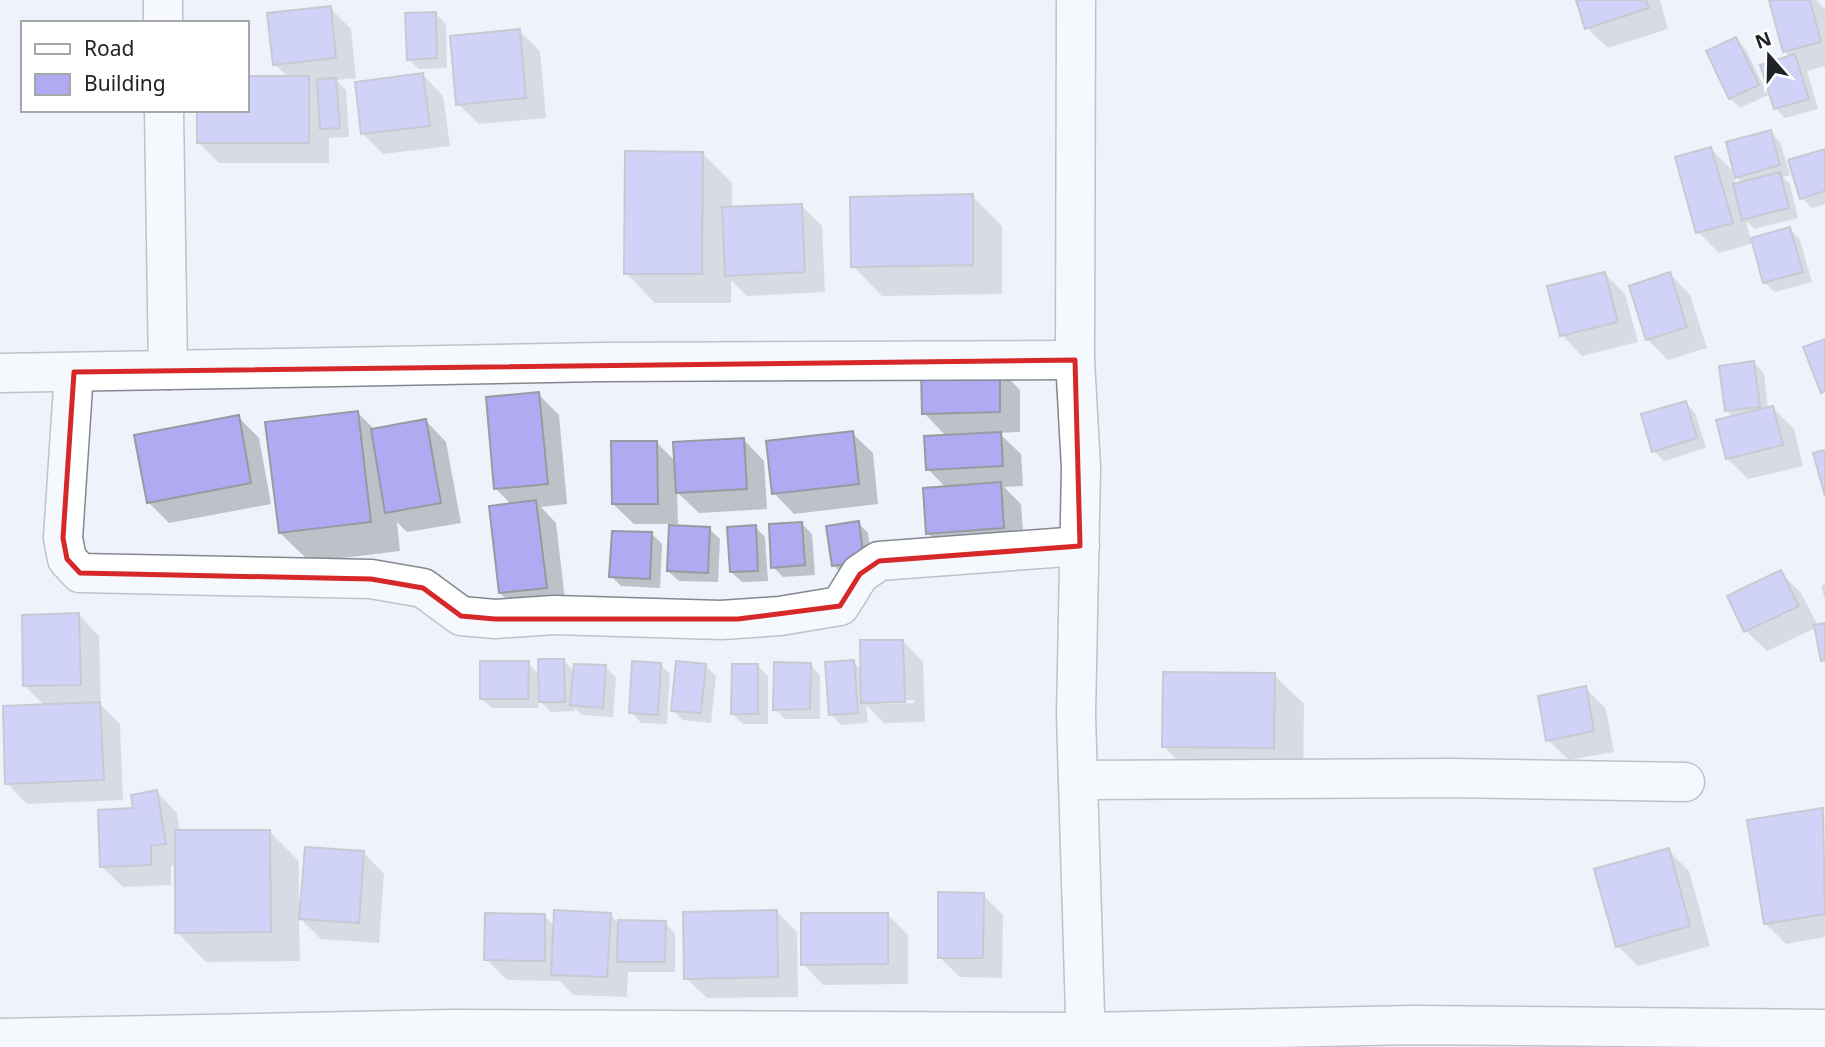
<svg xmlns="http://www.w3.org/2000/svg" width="1825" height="1047" font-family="'Noto Sans',sans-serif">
  <rect width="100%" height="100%" fill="#edf2fb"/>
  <g fill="#0003" fill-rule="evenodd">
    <path d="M1578 0H1660L1668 29 1608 48 1587 28Z"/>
    <path d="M1773 0H1816L1825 9V66L1807 71 1818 109 1785 118 1775 108 1790 57 1784 51Z"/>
    <path d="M330 8 351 29 356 78 336 80 346 90 349 137 329 138V163H219L199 143 247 110V78L288 77 274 64Z"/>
    <path d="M435 13 446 24 447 68 419 69 408 59Z"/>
    <path d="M519 31 540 51 546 118 479 124 458 104Z"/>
    <path d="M1736 39 1746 50 1768 95 1740 108 1730 98Z"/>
    <path d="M423 75 443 96 450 146 383 154 362 133Z"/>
    <path d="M1770 132 1780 142 1790 175 1783 177 1790 184 1798 218 1754 229 1746 221 1751 240 1790 229 1800 240 1812 282 1775 292 1764 282 1754 243 1719 253 1698 232 1711 149 1736 174ZM1732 172 1743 183 1736 185Z"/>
    <path d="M1825 151V204L1812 208 1802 198Z"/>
    <path d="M703 154 732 183V208L801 205 822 226 825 292 747 296 731 280V303H655L626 273Z"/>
    <path d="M972 196 1002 226V294L882 296 853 266Z"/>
    <path d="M1605 274 1625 294 1638 342 1582 356 1562 335Z"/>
    <path d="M1670 274 1690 295 1707 348 1668 360 1647 339Z"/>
    <path d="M1754 363 1764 373 1768 409 1773 408 1794 429 1803 466 1748 479 1727 458 1734 418 1726 410Z"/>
    <path d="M999 369 1020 390V432L999 433 1021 454 1023 486 1004 487 1021 504 1024 548 948 554 928 533 946 488 928 469 946 436 924 413Z"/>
    <path d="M538 394 559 415 567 504 541 507 556 523 566 608 521 613 500 593 512 505 496 489Z"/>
    <path d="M1685 402 1695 413 1706 448 1664 461 1654 451Z"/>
    <path d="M358 413 375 430 426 421 446 442 461 523 407 532 397 522 400 551 310 562 280 533Z"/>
    <path d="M238 417 259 438 271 504 169 523 148 502Z"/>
    <path d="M852 433 873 453 878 504 794 514 774 493Z"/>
    <path d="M744 440 764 461 767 509 699 513 677 492 678 524H634L613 504 656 442 676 462Z"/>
    <path d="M858 523 868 533 873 571 844 575 833 565Z"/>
    <path d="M802 524 812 534 815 575 783 577 773 567Z"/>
    <path d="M755 527 765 537 768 581 742 582 731 572Z"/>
    <path d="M709 529 720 539 718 582 679 581 668 571Z"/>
    <path d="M652 534 662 544 660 588 621 586 611 576Z"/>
    <path d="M1781 573 1801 593 1818 626 1825 625V663L1816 628 1767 651 1746 631Z"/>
    <path d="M1825 584V599L1821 586Z"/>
    <path d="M79 615 99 636 101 705 120 724 123 800 27 804 7 783 45 706 25 686Z"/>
    <path d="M903 641 923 662 925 722 884 723 866 705 868 723 841 725 831 714 853 662 862 671ZM914 700V703L881 704V701Z"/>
    <path d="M564 661 575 672 605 667 616 677 613 717 582 715 574 707 575 711 551 712 538 699V708H492L481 698 528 663 540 676Z"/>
    <path d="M660 664 670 674 667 724 641 723 631 712Z"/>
    <path d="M810 664 820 675V719H785L775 709Z"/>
    <path d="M706 666 716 676 711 723 683 720 673 710Z"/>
    <path d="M758 666 768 676V724H743L732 714Z"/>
    <path d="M1274 675 1304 704 1303 777 1193 776 1163 746Z"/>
    <path d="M1586 688 1606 709 1614 752 1569 760 1548 740Z"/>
    <path d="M157 792 177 813 180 832 269 831 299 861V901L364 853 384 874 379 943 321 939 299 917 300 961 206 962 177 932V865L171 866V885L123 887 102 867 135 810Z"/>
    <path d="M1823 809 1825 937 1786 944 1765 923Z"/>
    <path d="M1668 850 1689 871 1710 946 1638 966 1618 946Z"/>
    <path d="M983 895 1003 915 1002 978 960 977 939 957Z"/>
    <path d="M776 911 797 932 798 997 707 998 686 978Z"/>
    <path d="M887 914 908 935V984L823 985 803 964Z"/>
    <path d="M610 915 617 922 665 923 675 933V972H628L627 997 573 995 560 981 507 980 486 959 544 916 555 926Z"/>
  </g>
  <g fill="#b0aaf2" stroke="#9999a2" stroke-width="2">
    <path d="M1576 0H1646L1649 8 1585 29Z"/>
    <path d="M1769 0H1810L1821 42 1783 52Z"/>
    <path d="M331 6 336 58 273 65 267 13Z"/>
    <path d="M436 12 437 58 407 60 405 13Z"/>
    <path d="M520 29 526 98 456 105 450 36Z"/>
    <path d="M1736 37 1759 85 1729 99 1706 51Z"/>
    <path d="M1795 54 1809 99 1774 109 1760 65Z"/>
    <path d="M423 73 430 126 361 134 355 82Z"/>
    <path d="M247 76H309V143H197V110H247Z"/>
    <path d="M336 78 340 128 320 129 317 79Z"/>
    <path d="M1771 130 1780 165 1735 178 1726 142Z"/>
    <path d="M1711 147 1733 223 1696 233 1675 157Z"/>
    <path d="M1825 149V191L1800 199 1788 160Z"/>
    <path d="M625 151 703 152 702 274H624Z"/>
    <path d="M1780 172 1789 208 1742 220 1733 184Z"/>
    <path d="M973 194V265L851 267 850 197Z"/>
    <path d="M802 204 805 272 725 276 722 207Z"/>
    <path d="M1790 227 1803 272 1763 283 1751 238Z"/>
    <path d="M1605 272 1618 322 1560 336 1547 286Z"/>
    <path d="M1670 272 1687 327 1646 340 1629 286Z"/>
    <path d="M1825 339V391L1821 393 1803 347Z"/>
    <path d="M1754 361 1760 407 1725 411 1719 366Z"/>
    <path d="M1000 368V412L922 414 921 369Z"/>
    <path d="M539 392 548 484 494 489 486 397Z"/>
    <path d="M1686 401 1697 438 1652 452 1641 414Z"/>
    <path d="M1773 406 1783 445 1726 459 1716 420Z"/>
    <path d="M358 411 371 522 279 533 265 422Z"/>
    <path d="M239 415 251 483 147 503 134 435Z"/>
    <path d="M426 419 441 503 385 513 371 429Z"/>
    <path d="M853 431 859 484 772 494 766 441Z"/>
    <path d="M1001 432 1003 466 926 470 924 436Z"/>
    <path d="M744 438 747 489 676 493 673 442Z"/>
    <path d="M611 441H657L658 504H612Z"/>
    <path d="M1825 450V496L1813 453Z"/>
    <path d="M1001 482 1004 528 926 534 923 488Z"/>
    <path d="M536 500 547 588 499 593 489 506Z"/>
    <path d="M859 521 864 561 832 566 826 526Z"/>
    <path d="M802 522 805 565 771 568 769 524Z"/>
    <path d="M669 525 710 527 708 573 667 571Z"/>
    <path d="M756 525 758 571 730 572 727 527Z"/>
    <path d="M612 531 652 532 650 579 609 577Z"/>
    <path d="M1781 570 1799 606 1744 632 1727 596Z"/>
    <path d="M79 613 81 685 23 686 22 615Z"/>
    <path d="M1825 623V660L1821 661 1814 625Z"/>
    <path d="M860 640H903L905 702 861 703Z"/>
    <path d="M538 659H564L565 702H539Z"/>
    <path d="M854 660 858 713 829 715 825 662Z"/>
    <path d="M480 661H529L528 699H480Z"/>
    <path d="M632 661 661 663 658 715 629 713Z"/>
    <path d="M676 661 706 664 701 713 671 711Z"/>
    <path d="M774 662 811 663 810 709 773 710Z"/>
    <path d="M574 664 606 665 603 708 570 705Z"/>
    <path d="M732 664H758V714H731Z"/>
    <path d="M1163 672 1275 673 1274 748 1162 747Z"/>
    <path d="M1586 686 1594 731 1546 741 1538 696Z"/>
    <path d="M100 702 104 780 5 784 3 706Z"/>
    <path d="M157 790 166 844 151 846V865L100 867 98 810 133 808 131 795Z"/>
    <path d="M1823 808 1825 914 1764 924 1747 820Z"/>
    <path d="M175 830H270L271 932 175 933Z"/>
    <path d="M305 847 364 851 359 923 299 919Z"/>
    <path d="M1669 848 1690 926 1616 947 1594 869Z"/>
    <path d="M938 892 984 893 983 958H938Z"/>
    <path d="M554 910 611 913 607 977 551 975Z"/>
    <path d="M777 910 778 977 684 979 683 912Z"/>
    <path d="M485 913 545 914V961L484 960Z"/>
    <path d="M801 913H888V964L801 965Z"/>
    <path d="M618 920 666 921 665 962H617Z"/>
  </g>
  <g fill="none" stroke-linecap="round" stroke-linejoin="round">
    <g stroke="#838890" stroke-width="41">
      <g id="minor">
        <path d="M163 0V23"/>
        <path d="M1076 0 1075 360 1081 468 1076 715 1086 1047"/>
        <path d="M164 110 168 370 602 362 1075 360"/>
        <path d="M74 372 63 538 67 559 80 573 371 579 423 588 461 616 495 619 554 615 721 620 780 616 840 606 860 574 879 561 1080 546"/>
        <path d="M0 373 168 370"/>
        <path d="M1079 780 1452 778 1685 782"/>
        <path d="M0 1038 451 1029 1086 1032 1412 1025 1825 1029"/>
      </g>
    </g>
    <use href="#minor" stroke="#fff" stroke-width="38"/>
  </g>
  <path d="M0 0H1825V1047H0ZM1075 360 1080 546 879 561 860 574 840 606 738 619H495L461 616 423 588 371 579 80 573 67 559 63 538 74 372Z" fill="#edf2fb" fill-opacity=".55" fill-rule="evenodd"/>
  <path fill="none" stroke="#d62828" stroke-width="5" stroke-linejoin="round" d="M1075 360 1080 546 879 561 860 574 840 606 738 619H495L461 616 423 588 371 579 80 573 67 559 63 538 74 372Z"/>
  <rect x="21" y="21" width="228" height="91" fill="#ffffff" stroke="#a6a7a8" stroke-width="2"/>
  <rect x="35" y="44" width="35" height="10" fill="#ffffff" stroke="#a6a7a8" stroke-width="2"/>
  <text x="84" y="56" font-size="21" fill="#202225">Road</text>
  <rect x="35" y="74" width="35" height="21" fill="#b0aaf2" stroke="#a6a7a8" stroke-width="2"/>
  <text x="84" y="91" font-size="21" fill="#202225">Building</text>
  <g transform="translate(1769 56) rotate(340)" stroke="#ffffff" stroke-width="5" paint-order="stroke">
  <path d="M0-5L12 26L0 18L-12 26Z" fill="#202225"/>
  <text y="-10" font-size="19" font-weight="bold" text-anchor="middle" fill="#202225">N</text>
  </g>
</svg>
